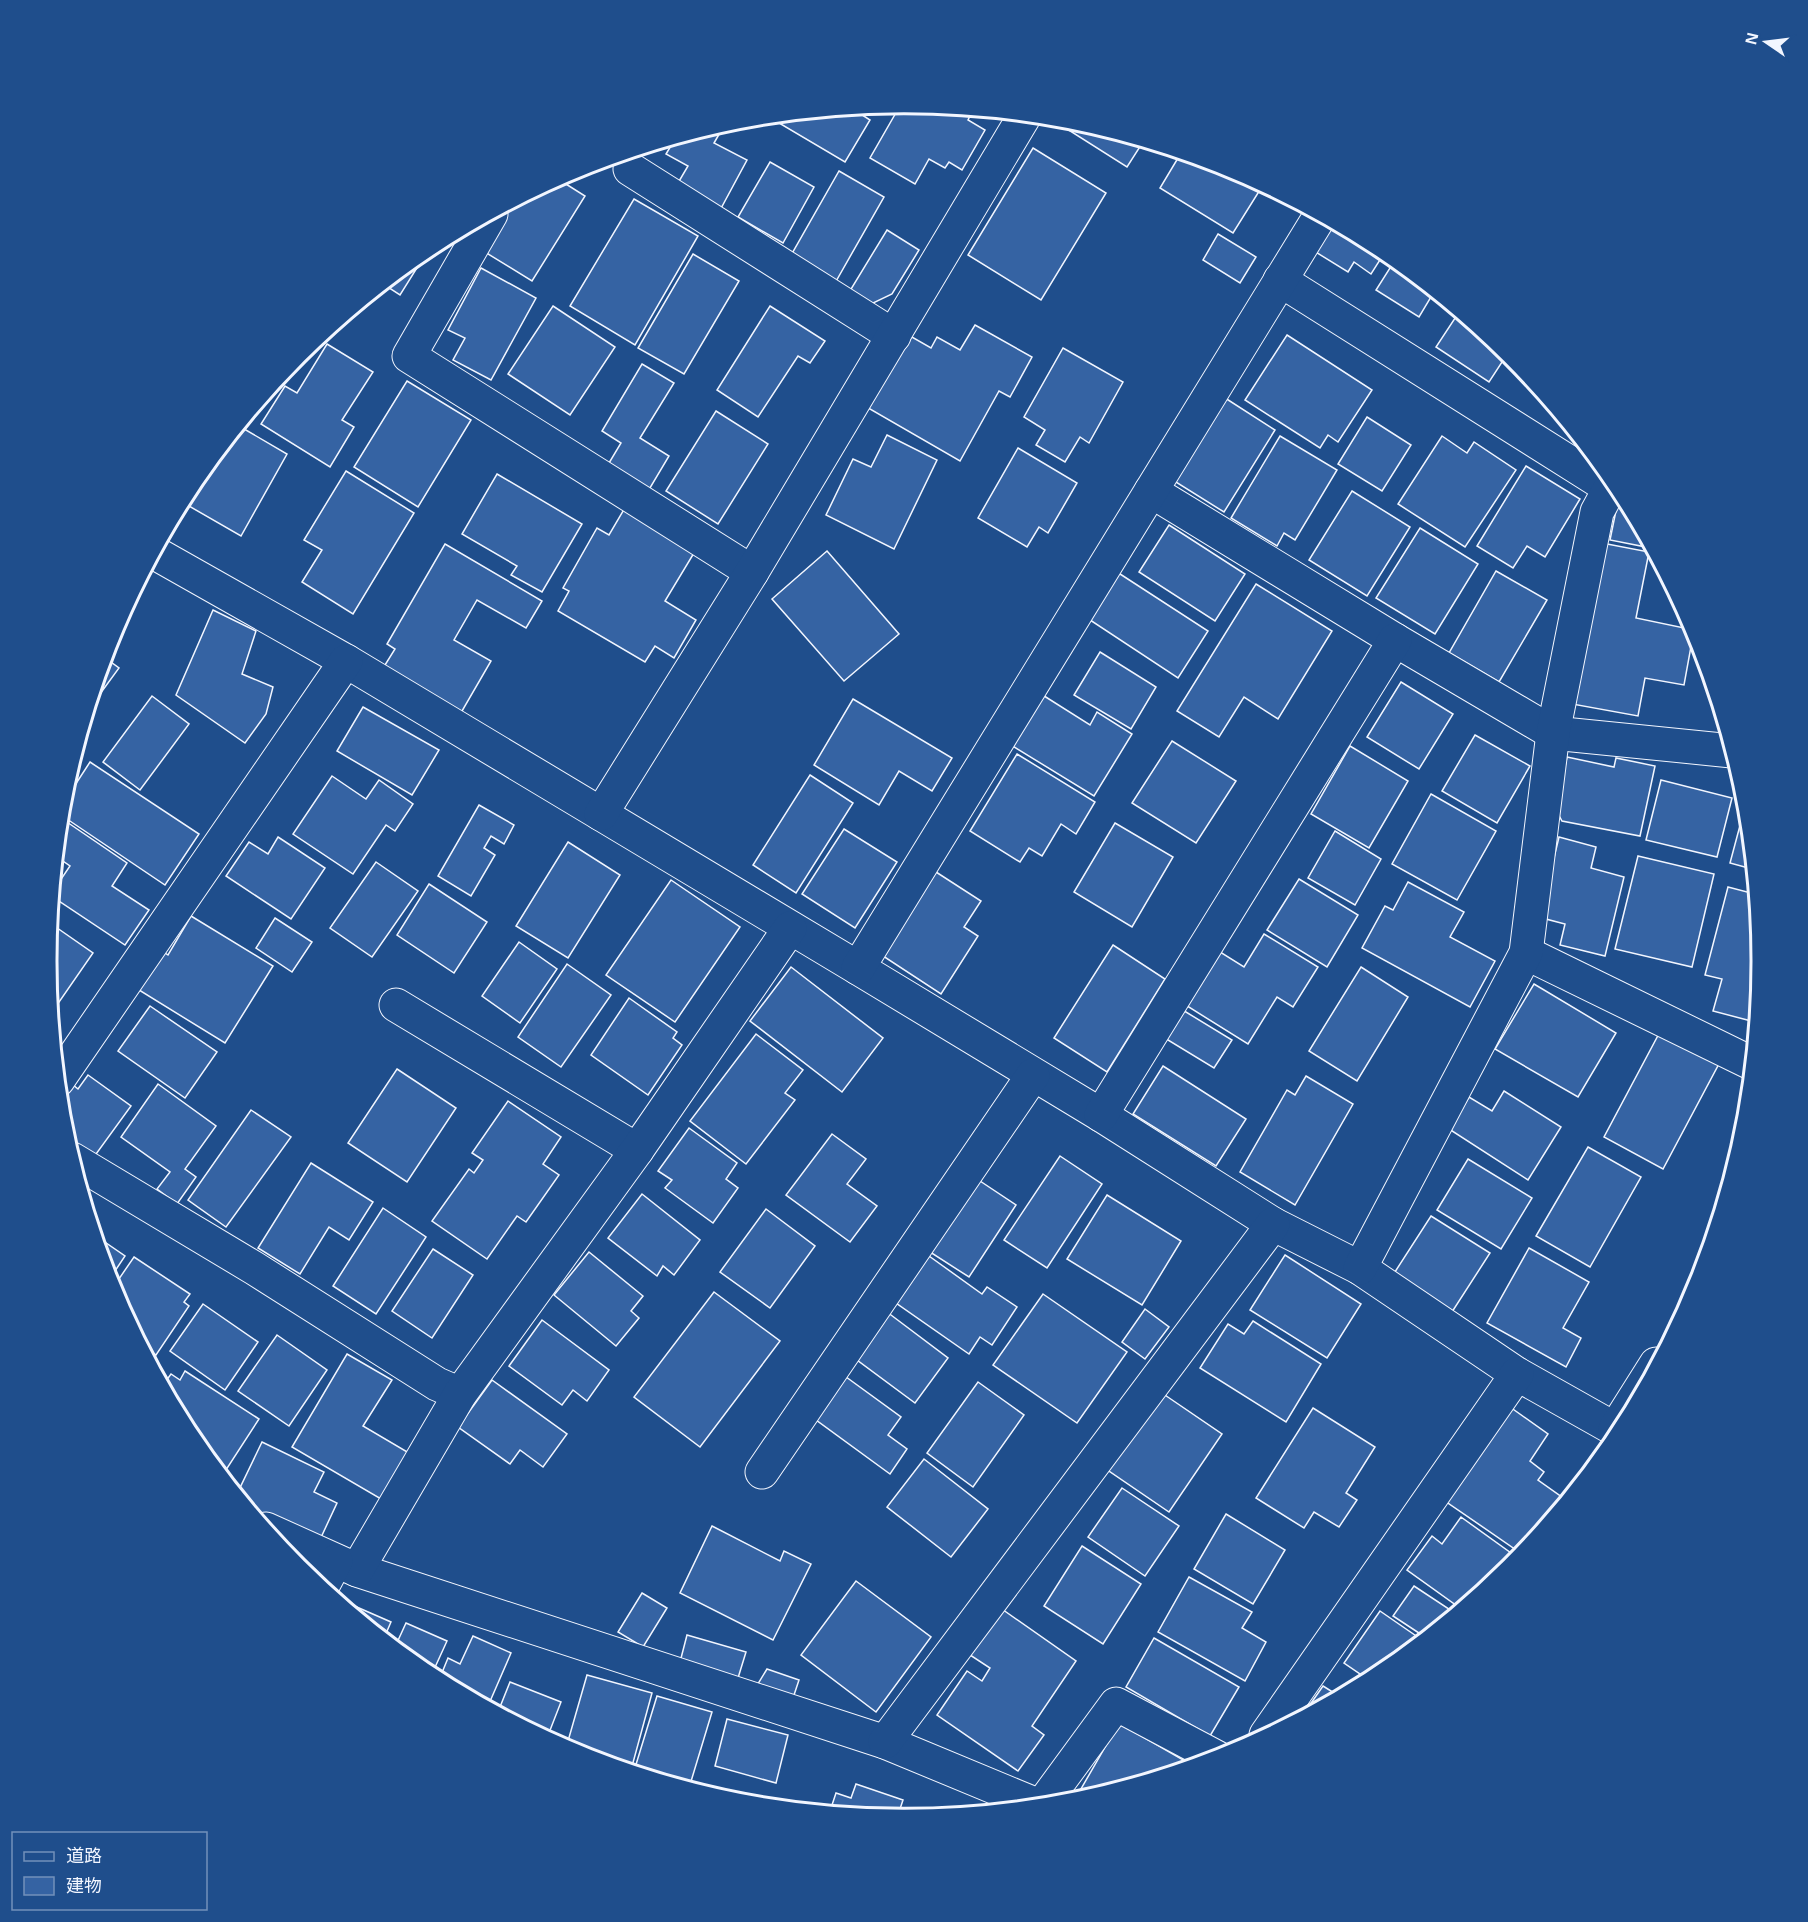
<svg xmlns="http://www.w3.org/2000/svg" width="1808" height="1922" font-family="Helvetica,'Noto Sans JP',sans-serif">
  <rect width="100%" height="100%" fill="#1f4e8c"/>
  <g fill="#3563a3" stroke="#f2f6ff" stroke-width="1.5">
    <path d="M901 104 973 110 968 120 985 130 962 170 949 162 945 168 929 159 915 184 870 158Z"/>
    <path d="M858 108 856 111 870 120 845 162 779 123 784 115Z"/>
    <path d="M1058 119 1072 120 1143 142 1127 167 1056 122Z"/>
    <path d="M725 124 714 143 747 160 719 212 675 188 688 166 666 154 675 139Z"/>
    <path d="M1033 148 1106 193 1041 300 968 255Z"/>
    <path d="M1181 153 1232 169 1263 185 1233 233 1160 188Z"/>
    <path d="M770 162 814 187 783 243 738 217Z"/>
    <path d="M839 171 884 197 835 283 790 257Z"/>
    <path d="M558 179 585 196 532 281 480 249 507 206Z"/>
    <path d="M634 199 698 236 635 345 570 306Z"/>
    <path d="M1324 218 1385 252 1371 274 1354 262 1348 272 1306 246Z"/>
    <path d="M887 230 919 250 892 294 867 306 848 294Z"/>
    <path d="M1218 234 1256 257 1240 283 1203 260Z"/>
    <path d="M430 247 400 295 383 284 428 248Z"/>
    <path d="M693 254 739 281 684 374 638 348Z"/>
    <path d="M1395 260 1434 292 1419 317 1376 290Z"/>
    <path d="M481 268 536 298 491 380 453 360 465 338 448 330Z"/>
    <path d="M553 306 615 347 570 415 508 374Z"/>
    <path d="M770 306 825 341 810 363 798 356 758 417 717 390Z"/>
    <path d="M1459 312 1508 353 1489 382 1436 347Z"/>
    <path d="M975 325 1032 357 1010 397 999 391 960 461 863 405 905 333 931 348 937 337 960 350Z"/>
    <path d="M1287 335 1372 390 1338 442 1328 435 1320 448 1245 400Z"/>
    <path d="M327 344 373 372 342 420 354 427 330 467 261 424 285 386 297 393Z"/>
    <path d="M1063 348 1123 382 1089 443 1080 437 1065 462 1036 445 1045 430 1024 417Z"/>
    <path d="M642 364 674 383 640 438 669 456 647 493 606 468 621 443 602 431Z"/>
    <path d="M407 381 471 420 418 507 354 467Z"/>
    <path d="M1222 396 1275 430 1224 512 1171 479Z"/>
    <path d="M716 411 768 444 718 524 666 491Z"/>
    <path d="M1367 417 1411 445 1382 491 1338 464Z"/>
    <path d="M239 426 287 454 241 536 182 502 191 484Z"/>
    <path d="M887 435 937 460 894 549 826 515 853 459 871 467Z"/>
    <path d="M1280 436 1337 470 1295 540 1284 533 1277 546 1231 518Z"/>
    <path d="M1442 436 1467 453 1474 442 1516 470 1465 547 1398 504Z"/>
    <path d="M1018 448 1077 483 1048 533 1039 527 1027 547 978 518Z"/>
    <path d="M1526 466 1580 499 1545 557 1527 546 1513 568 1477 546Z"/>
    <path d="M346 471 414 513 353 614 302 582 322 550 304 540Z"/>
    <path d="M497 474 582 524 542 592 511 575 517 566 462 534Z"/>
    <path d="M1352 491 1410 527 1367 596 1309 560Z"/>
    <path d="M1620 491 1647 541 1646 547 1610 540Z"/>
    <path d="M626 506 697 548 665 601 696 620 674 658 655 646 645 662 558 611 569 591 563 588 597 528 609 535Z"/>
    <path d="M1169 525 1245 574 1215 621 1139 572Z"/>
    <path d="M1420 528 1478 564 1435 634 1376 598Z"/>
    <path d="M1602 543 1649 552 1636 618 1694 630 1684 685 1645 678 1638 716 1572 704Z"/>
    <path d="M445 544 542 601 526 628 477 600 454 640 491 661 458 718 380 673 395 649 387 644Z"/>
    <path d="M827 551 899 634 844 681 772 599Z"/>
    <path d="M1496 571 1547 600 1499 682 1449 653Z"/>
    <path d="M1117 572 1208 631 1178 678 1087 618Z"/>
    <path d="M1256 584 1332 631 1278 719 1244 697 1219 737 1177 711Z"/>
    <path d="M213 610 256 631 242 674 273 687 266 714 245 743 176 695Z"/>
    <path d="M1100 652 1156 687 1131 729 1074 695Z"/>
    <path d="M104 657 119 668 89 709Z"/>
    <path d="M1401 682 1453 714 1419 769 1367 737Z"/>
    <path d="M1041 694 1090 725 1097 712 1132 734 1094 796 1011 745Z"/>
    <path d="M152 696 189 724 140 790 103 762Z"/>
    <path d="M853 699 952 758 932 791 899 771 879 805 814 765Z"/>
    <path d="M363 707 439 750 412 795 337 751Z"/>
    <path d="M1475 735 1530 766 1497 823 1442 791Z"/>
    <path d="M1172 741 1236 781 1196 843 1132 803Z"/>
    <path d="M1350 746 1408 781 1369 848 1311 814Z"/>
    <path d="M1017 754 1095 802 1076 834 1061 824 1042 856 1029 848 1020 862 970 831Z"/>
    <path d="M1567 757 1614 767 1616 758 1655 766 1640 836 1562 821 1556 810Z"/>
    <path d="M90 762 199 834 165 885 61 815 62 805Z"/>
    <path d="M810 775 853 803 796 893 753 865Z"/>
    <path d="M332 776 366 799 379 780 413 804 395 831 386 825 353 874 293 834Z"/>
    <path d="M1661 780 1732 798 1717 857 1646 840Z"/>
    <path d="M1431 794 1496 831 1457 900 1392 864Z"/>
    <path d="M1746 803 1752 869 1730 863Z"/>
    <path d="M479 805 514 825 504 844 491 836 484 848 495 855 471 896 438 876Z"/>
    <path d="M61 818 127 863 112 886 149 910 125 945 53 897V891L70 866 57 857Z"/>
    <path d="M1115 823 1173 857 1132 927 1074 892Z"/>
    <path d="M844 829 897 862 855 928 802 894Z"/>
    <path d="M1335 831 1381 859 1355 905 1308 878Z"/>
    <path d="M278 837 325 868 291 919 226 876 249 842 268 854Z"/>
    <path d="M1559 837 1596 847 1591 868 1624 877 1605 956 1560 945 1565 924 1546 919 1542 908Z"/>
    <path d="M568 842 620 875 568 958 516 926Z"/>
    <path d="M1638 856 1714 874 1692 967 1615 949Z"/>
    <path d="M376 862 418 891 372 957 330 928Z"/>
    <path d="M936 872 981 901 964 927 978 936 941 994 883 956Z"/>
    <path d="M1299 879 1358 915 1327 967 1267 930Z"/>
    <path d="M671 880 740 927 675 1022 606 975Z"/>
    <path d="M1408 882 1464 912 1450 937 1495 961 1470 1007 1362 948 1385 906 1393 910Z"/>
    <path d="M429 884 487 922 454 973 397 935Z"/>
    <path d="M1728 887 1755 894 1761 961 1755 1022 1713 1011 1722 979 1705 975Z"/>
    <path d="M191 916 273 966 225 1043 139 990 162 951 168 955Z"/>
    <path d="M275 918 312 942 292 972 256 948Z"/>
    <path d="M50 923 93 953 57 1005 50 1000 47 961Z"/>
    <path d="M1264 934 1318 967 1293 1007 1277 997 1248 1044 1184 1004 1217 950 1244 967Z"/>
    <path d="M519 942 557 969 520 1023 482 996Z"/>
    <path d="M1113 945 1165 979 1107 1072 1054 1038Z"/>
    <path d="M567 964 611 995 561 1067 518 1037Z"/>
    <path d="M791 967 883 1038 842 1092 750 1021Z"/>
    <path d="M1361 967 1408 997 1357 1081 1309 1051Z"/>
    <path d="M1534 984 1616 1033 1578 1097 1495 1049Z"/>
    <path d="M629 998 677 1032 673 1038 682 1045 648 1095 591 1055Z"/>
    <path d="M150 1006 217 1052 185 1098 118 1051Z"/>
    <path d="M1181 1009 1232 1040 1214 1068 1163 1037Z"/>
    <path d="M1662 1028 1721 1060 1663 1169 1604 1137Z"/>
    <path d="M756 1034 803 1070 785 1093 795 1100 746 1164 690 1121Z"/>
    <path d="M1163 1066 1246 1119 1216 1166 1133 1114Z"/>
    <path d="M397 1069 456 1108 407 1182 348 1143Z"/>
    <path d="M88 1075 131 1106 91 1161 68 1144 63 1128 59 1091 67 1080 78 1089Z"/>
    <path d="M1306 1076 1353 1104 1295 1205 1240 1172 1287 1090 1295 1095Z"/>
    <path d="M158 1084 216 1126 185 1169 196 1177 177 1204 157 1189 170 1172 121 1137Z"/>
    <path d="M1504 1091 1561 1127 1528 1180 1449 1129 1469 1097 1492 1111Z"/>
    <path d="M508 1101 561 1137 543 1164 559 1175 526 1222 517 1216 487 1259 432 1221 469 1169 474 1173 483 1160 472 1153Z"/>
    <path d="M251 1110 291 1137 226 1227 188 1200Z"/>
    <path d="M689 1128 737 1163 726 1179 738 1188 713 1223 665 1188 672 1180 658 1171Z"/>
    <path d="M832 1134 866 1159 847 1184 877 1206 850 1242 786 1195Z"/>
    <path d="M1588 1147 1641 1177 1590 1267 1536 1236Z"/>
    <path d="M1060 1156 1102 1184 1047 1268 1004 1240Z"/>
    <path d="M1468 1159 1532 1198 1501 1249 1437 1210Z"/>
    <path d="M311 1163 373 1202 349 1240 329 1227 300 1274 258 1248Z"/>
    <path d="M977 1179 1016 1205 969 1277 930 1252Z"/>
    <path d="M642 1194 700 1240 674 1275 663 1266 657 1276 608 1238Z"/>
    <path d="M1107 1195 1181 1241 1142 1305 1067 1259Z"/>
    <path d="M383 1208 426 1237 376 1314 333 1286Z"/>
    <path d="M766 1209 815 1246 770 1308 720 1272Z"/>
    <path d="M1431 1216 1490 1253 1452 1312 1393 1275Z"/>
    <path d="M96 1236 125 1256 109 1280Z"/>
    <path d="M1529 1248 1589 1282 1563 1328 1581 1338 1566 1367 1487 1323Z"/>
    <path d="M433 1249 473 1275 432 1338 392 1311Z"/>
    <path d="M589 1252 643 1296 631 1311 639 1318 616 1346 554 1295Z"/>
    <path d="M1285 1255 1361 1304 1327 1358 1250 1310Z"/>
    <path d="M929 1256 982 1294 987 1287 1017 1307 992 1345 980 1337 969 1354 896 1303Z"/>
    <path d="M134 1257 190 1294 184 1302 189 1306 156 1355 142 1345 112 1289Z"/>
    <path d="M714 1292 780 1341 700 1447 634 1397Z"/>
    <path d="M1043 1294 1127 1352 1077 1423 993 1365Z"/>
    <path d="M203 1304 258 1342 225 1390 170 1351Z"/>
    <path d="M1145 1309 1169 1327 1145 1359 1122 1342Z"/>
    <path d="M887 1312 948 1358 915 1403 853 1357Z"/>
    <path d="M542 1320 609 1370 587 1401 573 1390 562 1405 509 1366Z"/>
    <path d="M1253 1321 1321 1364 1286 1422 1200 1368 1228 1324 1244 1334Z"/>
    <path d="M277 1335 327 1370 289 1426 238 1391Z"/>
    <path d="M347 1354 392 1380 363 1426 409 1453 381 1499 292 1447Z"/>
    <path d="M185 1371 259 1419 224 1473 215 1467 191 1437 163 1385 171 1374 180 1380Z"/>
    <path d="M842 1374 901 1417 888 1435 907 1449 890 1474 812 1417Z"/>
    <path d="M492 1380 567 1434 543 1467 520 1450 510 1464 458 1427Z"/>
    <path d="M978 1382 1024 1415 973 1487 927 1453Z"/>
    <path d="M1159 1391 1222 1434 1169 1512 1106 1469Z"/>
    <path d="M1510 1407 1548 1434 1530 1461 1544 1472 1538 1480 1566 1500 1522 1554 1445 1501Z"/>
    <path d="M1313 1408 1375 1447 1346 1493 1357 1500 1339 1527 1314 1512 1304 1528 1256 1498Z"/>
    <path d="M262 1442 324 1472 314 1492 337 1503 317 1546 257 1518 237 1494Z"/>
    <path d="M924 1459 988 1509 951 1557 887 1507Z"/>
    <path d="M1122 1488 1179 1526 1145 1576 1088 1537Z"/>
    <path d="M1226 1514 1285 1550 1253 1604 1194 1569Z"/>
    <path d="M1461 1517 1518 1558 1460 1608 1407 1570 1432 1536 1442 1544Z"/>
    <path d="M712 1526 780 1561 784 1551 811 1564 773 1640 680 1593Z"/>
    <path d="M1082 1546 1141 1584 1103 1644 1044 1606Z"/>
    <path d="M1189 1577 1252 1612 1242 1628 1266 1642 1245 1681 1158 1632Z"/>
    <path d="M856 1581 931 1637 876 1712 801 1655Z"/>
    <path d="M1414 1586 1455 1613 1425 1637 1393 1616Z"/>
    <path d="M642 1593 667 1608 643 1647 618 1632Z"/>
    <path d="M343 1601 391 1622 384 1638 342 1604Z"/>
    <path d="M999 1607 1076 1661 1032 1726 1044 1735 1018 1771 937 1715 967 1671 982 1681 990 1668 967 1653Z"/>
    <path d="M1380 1611 1422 1640 1369 1680 1344 1663Z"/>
    <path d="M406 1623 447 1641 431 1676 395 1647Z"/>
    <path d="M687 1635 746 1652 738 1678 680 1662Z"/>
    <path d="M473 1636 511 1653 488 1706 439 1680 448 1658 460 1664Z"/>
    <path d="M1154 1638 1239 1687 1210 1736 1126 1687Z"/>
    <path d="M767 1669 799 1680 793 1698 756 1687Z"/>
    <path d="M587 1675 652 1693 631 1770 566 1748Z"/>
    <path d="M510 1682 561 1702 547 1738 498 1712Z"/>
    <path d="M1323 1686 1339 1696 1302 1716Z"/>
    <path d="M657 1696 712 1712 689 1788 634 1771Z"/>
    <path d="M727 1719 788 1735 776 1783 715 1766Z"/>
    <path d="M1119 1723 1192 1765 1074 1801Z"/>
    <path d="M856 1784 903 1800 897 1818 830 1811 836 1793 851 1798Z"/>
  </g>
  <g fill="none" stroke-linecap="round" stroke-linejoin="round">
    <g stroke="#f2f6ff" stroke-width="35">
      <g id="street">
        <path d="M630 169 894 336"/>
        <path d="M491 214 409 356 752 572"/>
        <path d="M1280 280 1610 488"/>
        <path d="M1151 491 1395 640 1553 733 1732 751"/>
        <path d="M155 553 346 661 858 968 1101 1115 1273 1224 1360 1268 1517 1374 1620 1432"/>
        <path d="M601 814 752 572 1025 115"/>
        <path d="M1526 953 1751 1063"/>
        <path d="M858 968 1320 216"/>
        <path d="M396 1005 637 1150"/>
        <path d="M58 1080 346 661"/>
        <path d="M1101 1115 1395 640"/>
        <path d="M72 1159 254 1268 437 1384 460 1394"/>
        <path d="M1360 1268 1526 953 1553 733 1597 512 1614 481"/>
        <path d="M1615 1429 1656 1364"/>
        <path d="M762 1472 1033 1075"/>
        <path d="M266 1529 357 1570 885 1742 1037 1805"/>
        <path d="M357 1570 460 1394 637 1150 790 928"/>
        <path d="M322 1587 336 1561"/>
        <path d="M1266 1735 1517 1374"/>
        <path d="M885 1742 1273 1224"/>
        <path d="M1042 1805 1116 1704 1218 1758"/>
      </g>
    </g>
    <use href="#street" stroke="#1f4e8c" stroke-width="33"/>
  </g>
  <path d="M0 0H1808V1922H0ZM57 961a847 847 0 1 1 1694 0a847 847 0 1 1-1694 0Z" fill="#1f4e8c" fill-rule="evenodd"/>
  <path fill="none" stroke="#f2f6ff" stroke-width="3" d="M57 961a847 847 0 1 1 1694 0a847 847 0 1 1-1694 0Z"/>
  <rect x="12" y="1832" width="195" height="78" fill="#1f4e8c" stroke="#7391ba" stroke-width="1.5"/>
  <rect x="24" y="1852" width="30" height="9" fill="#1f4e8c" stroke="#7391ba" stroke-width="1.5"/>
  <text x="66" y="1862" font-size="18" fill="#f2f6ff">道路</text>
  <rect x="24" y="1877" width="30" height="18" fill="#3563a3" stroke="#7391ba" stroke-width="1.5"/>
  <text x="66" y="1892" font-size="18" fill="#f2f6ff">建物</text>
  <g transform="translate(1766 42) rotate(284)" stroke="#1f4e8c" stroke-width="4.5" paint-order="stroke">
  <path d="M0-4.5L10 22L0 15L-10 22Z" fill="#f2f6ff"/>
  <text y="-9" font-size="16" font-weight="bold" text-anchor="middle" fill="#f2f6ff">N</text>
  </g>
</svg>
